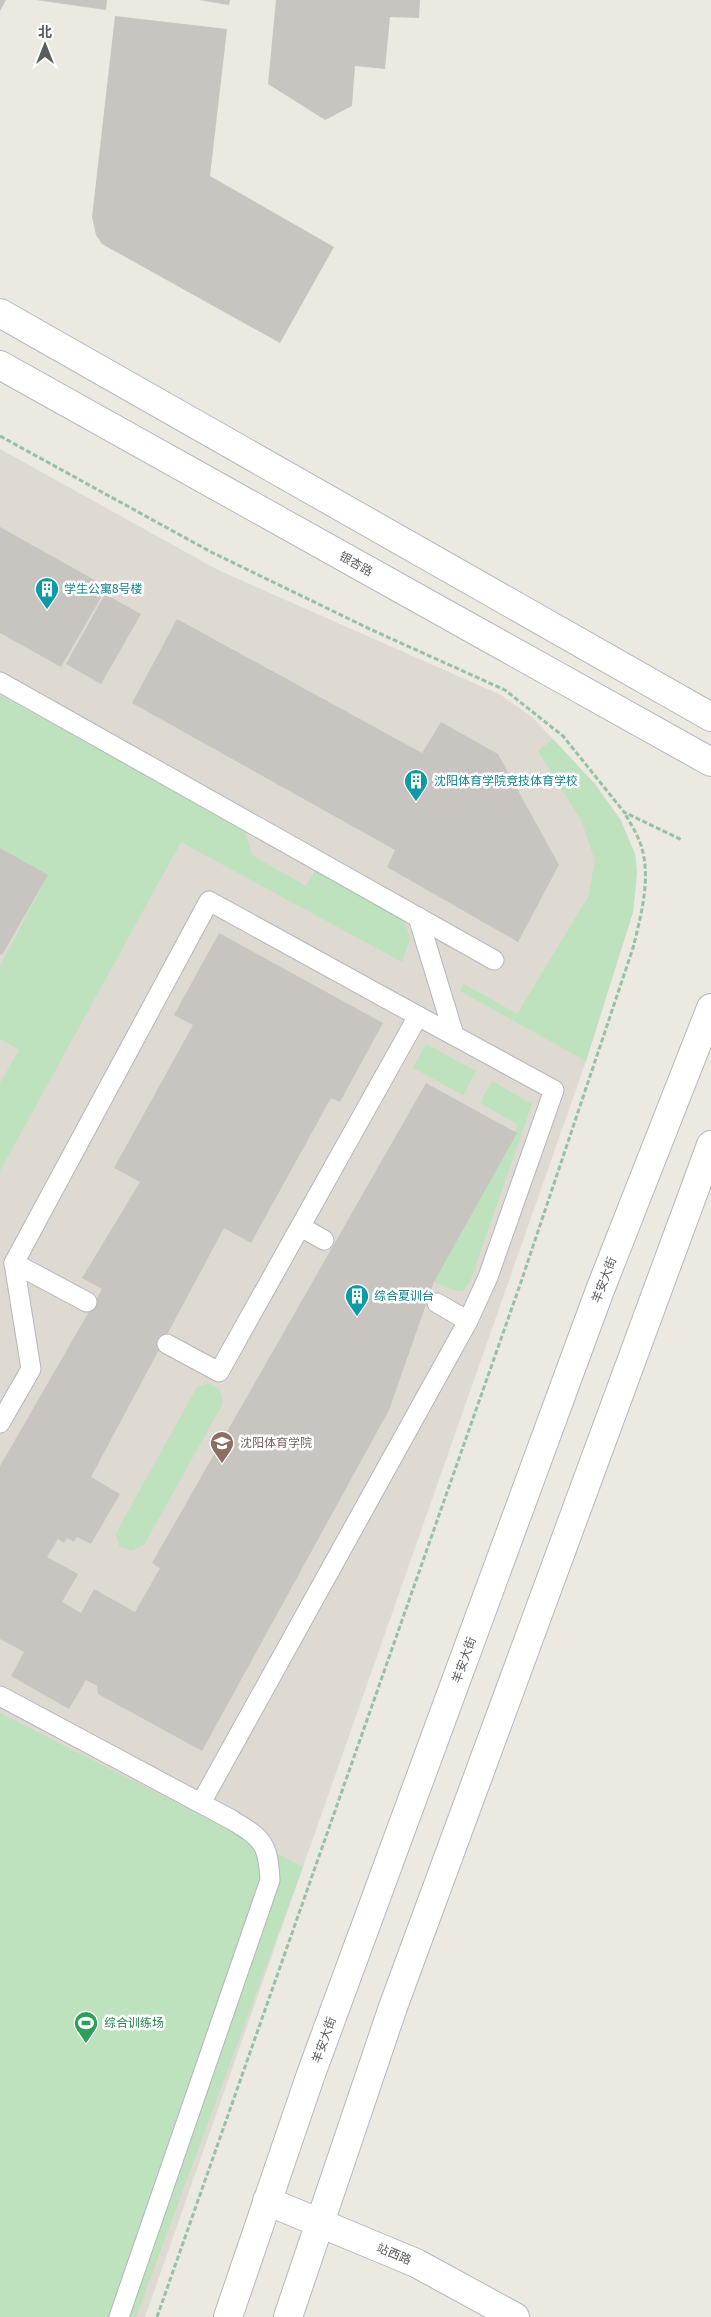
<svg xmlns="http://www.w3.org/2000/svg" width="711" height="2317" font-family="'Fira Sans','Noto Sans SC',sans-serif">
  <rect width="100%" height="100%" fill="#ebe9e0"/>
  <path fill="#dedad2" d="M0 449 218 570 501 695 532 717 595 784 621 820 635 854 637 873 633 912 586 1061 145 2317H0Z"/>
  <g fill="#bee1be">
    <path d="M0 695 245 830 252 855 306 886 316 869 404 918 410 939 402 962 181 842 0 1171V1083L19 1050 0 1039V966L47 877 0 850Z"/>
    <path d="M553 739 595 784 620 820 635 854 637 873 633 912 586 1061 460 991 464 984 517 1014 588 897 595 861 582 822 538 751Z"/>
    <path d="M426 1044 476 1071 463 1095 413 1068Z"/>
    <path d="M492 1081 532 1104 470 1282 463 1291 453 1290 434 1282 518 1125 480 1103Z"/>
    <path d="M209 1383 220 1390 223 1403 144 1545 131 1551 119 1546 116 1533 197 1387Z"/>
    <path d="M0 1713 303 1867 136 2317H0Z"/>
  </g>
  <g fill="#c8c5c0">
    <path d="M0 0H6L0 11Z"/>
    <path d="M36 0H107L106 10Z"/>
    <path d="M199 0H230L229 5Z"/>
    <path d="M276 0H420L419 18 390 17 385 69 355 66 352 106 325 120 268 84Z"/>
    <path d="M115 16 227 29 210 176 334 247 280 343 102 244 96 235 92 217Z"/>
    <path d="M0 527 107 587 61 667 0 633Z"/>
    <path d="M105 594 141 614 101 684 66 664Z"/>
    <path d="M177 619 422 753 441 722 498 754 559 865 518 942 387 867 395 850 132 703Z"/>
    <path d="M0 848 48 875 2 955 0 954Z"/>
    <path d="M219 933 383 1023 340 1102 331 1098 251 1243 224 1228 91 1477 120 1494 91 1544 77 1537 74 1542 67 1538 64 1543 58 1539 47 1557 78 1574 62 1602 81 1613 94 1589 135 1612 160 1568 152 1563 426 1083 517 1133 434 1282 389 1410 202 1751 98 1694 97 1686 86 1680 69 1709 11 1676 24 1652 0 1639V1466L102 1289 82 1278 140 1182 114 1168 193 1025 174 1015Z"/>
  </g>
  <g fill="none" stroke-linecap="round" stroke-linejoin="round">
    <g stroke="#b3b6ba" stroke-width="21">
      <g id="lane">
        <path d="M0 682 494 960"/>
        <path d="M418 917 454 1035"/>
        <path d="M301 1227 324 1240"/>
        <path d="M14 1263 87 1302"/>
        <path d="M437 1303 468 1321"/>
        <path d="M0 1423 31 1369 14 1263 209 901 418 1016 219 1372 167 1344"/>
        <path d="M0 1696 232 1820C263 1839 268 1843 270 1880L119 2317"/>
        <path d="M201 1803 468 1321 488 1277 554 1090 418 1016"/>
      </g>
    </g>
    <g stroke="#b4b7bc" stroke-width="30">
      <g id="secondary">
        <path d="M0 313 711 717"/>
        <path d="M0 365 711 762"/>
        <path d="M267 2201 416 2263 515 2317"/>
        <path d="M228 2317 311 2074 600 1290 711 1008"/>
        <path d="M288 2317 393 2007 711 1145"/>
      </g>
    </g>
    <g stroke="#98c1a4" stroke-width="3" stroke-dasharray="5 2.5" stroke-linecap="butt">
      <path d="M0 436 211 552 372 630 505 690 563 736 624 812 682 840"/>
      <path d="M157 2317 521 1282 633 948C641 915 653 874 639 840 635 830 629 821 624 812"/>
    </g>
    <use href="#lane" stroke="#fff" stroke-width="19"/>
    <use href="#secondary" stroke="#fff" stroke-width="28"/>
  </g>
  <defs>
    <g id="building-pin" transform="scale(1.25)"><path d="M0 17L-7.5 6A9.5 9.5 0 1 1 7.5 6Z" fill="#0f9aa8" stroke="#fff"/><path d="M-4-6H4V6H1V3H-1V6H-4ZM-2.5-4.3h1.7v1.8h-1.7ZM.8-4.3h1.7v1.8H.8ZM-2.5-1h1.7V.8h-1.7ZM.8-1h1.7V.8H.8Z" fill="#fff"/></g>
    <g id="university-pin" transform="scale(1.25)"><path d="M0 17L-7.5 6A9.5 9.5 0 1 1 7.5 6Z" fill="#8d6e63" stroke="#fff"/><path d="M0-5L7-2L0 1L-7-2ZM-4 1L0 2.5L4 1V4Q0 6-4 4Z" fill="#fff"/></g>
    <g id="stadium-pin" transform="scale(1.25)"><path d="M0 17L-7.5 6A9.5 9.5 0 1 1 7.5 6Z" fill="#2e9e5b" stroke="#fff"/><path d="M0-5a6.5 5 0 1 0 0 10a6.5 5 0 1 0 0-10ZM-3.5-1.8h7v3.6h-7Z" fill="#fff"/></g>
  </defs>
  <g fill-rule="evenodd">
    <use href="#building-pin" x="47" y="589"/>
    <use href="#building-pin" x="416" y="781"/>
    <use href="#building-pin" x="357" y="1296"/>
    <use href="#university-pin" x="222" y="1443"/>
    <use href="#stadium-pin" x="86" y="2023"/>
  </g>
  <g text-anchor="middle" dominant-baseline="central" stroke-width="5" stroke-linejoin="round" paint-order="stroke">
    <g font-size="12" fill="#595c60" stroke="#fff">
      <text transform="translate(356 564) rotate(29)">银杏路</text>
      <text transform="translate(604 1280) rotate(-69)">羊安大街</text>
      <text transform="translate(464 1660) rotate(-70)">羊安大街</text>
      <text transform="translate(324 2040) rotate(-70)">羊安大街</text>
      <text transform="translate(394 2254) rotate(23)">站西路</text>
    </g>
    <g font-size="12" fill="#0d838f" stroke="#fff" text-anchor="start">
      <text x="64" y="589">学生公寓8号楼</text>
      <text x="434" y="781">沈阳体育学院竞技体育学校</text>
      <text x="374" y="1296">综合夏训台</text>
    </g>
    <g font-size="12" fill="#785e54" stroke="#fff" text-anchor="start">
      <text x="240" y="1443">沈阳体育学院</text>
    </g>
    <g font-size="12" fill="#27864d" stroke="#fff" text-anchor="start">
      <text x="104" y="2023">综合训练场</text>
    </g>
  </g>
  <g transform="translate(45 45)" stroke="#ffffff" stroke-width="4" paint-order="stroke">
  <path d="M0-4L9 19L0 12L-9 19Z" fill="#595c60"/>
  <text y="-8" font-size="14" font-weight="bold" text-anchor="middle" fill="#595c60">北</text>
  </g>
</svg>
